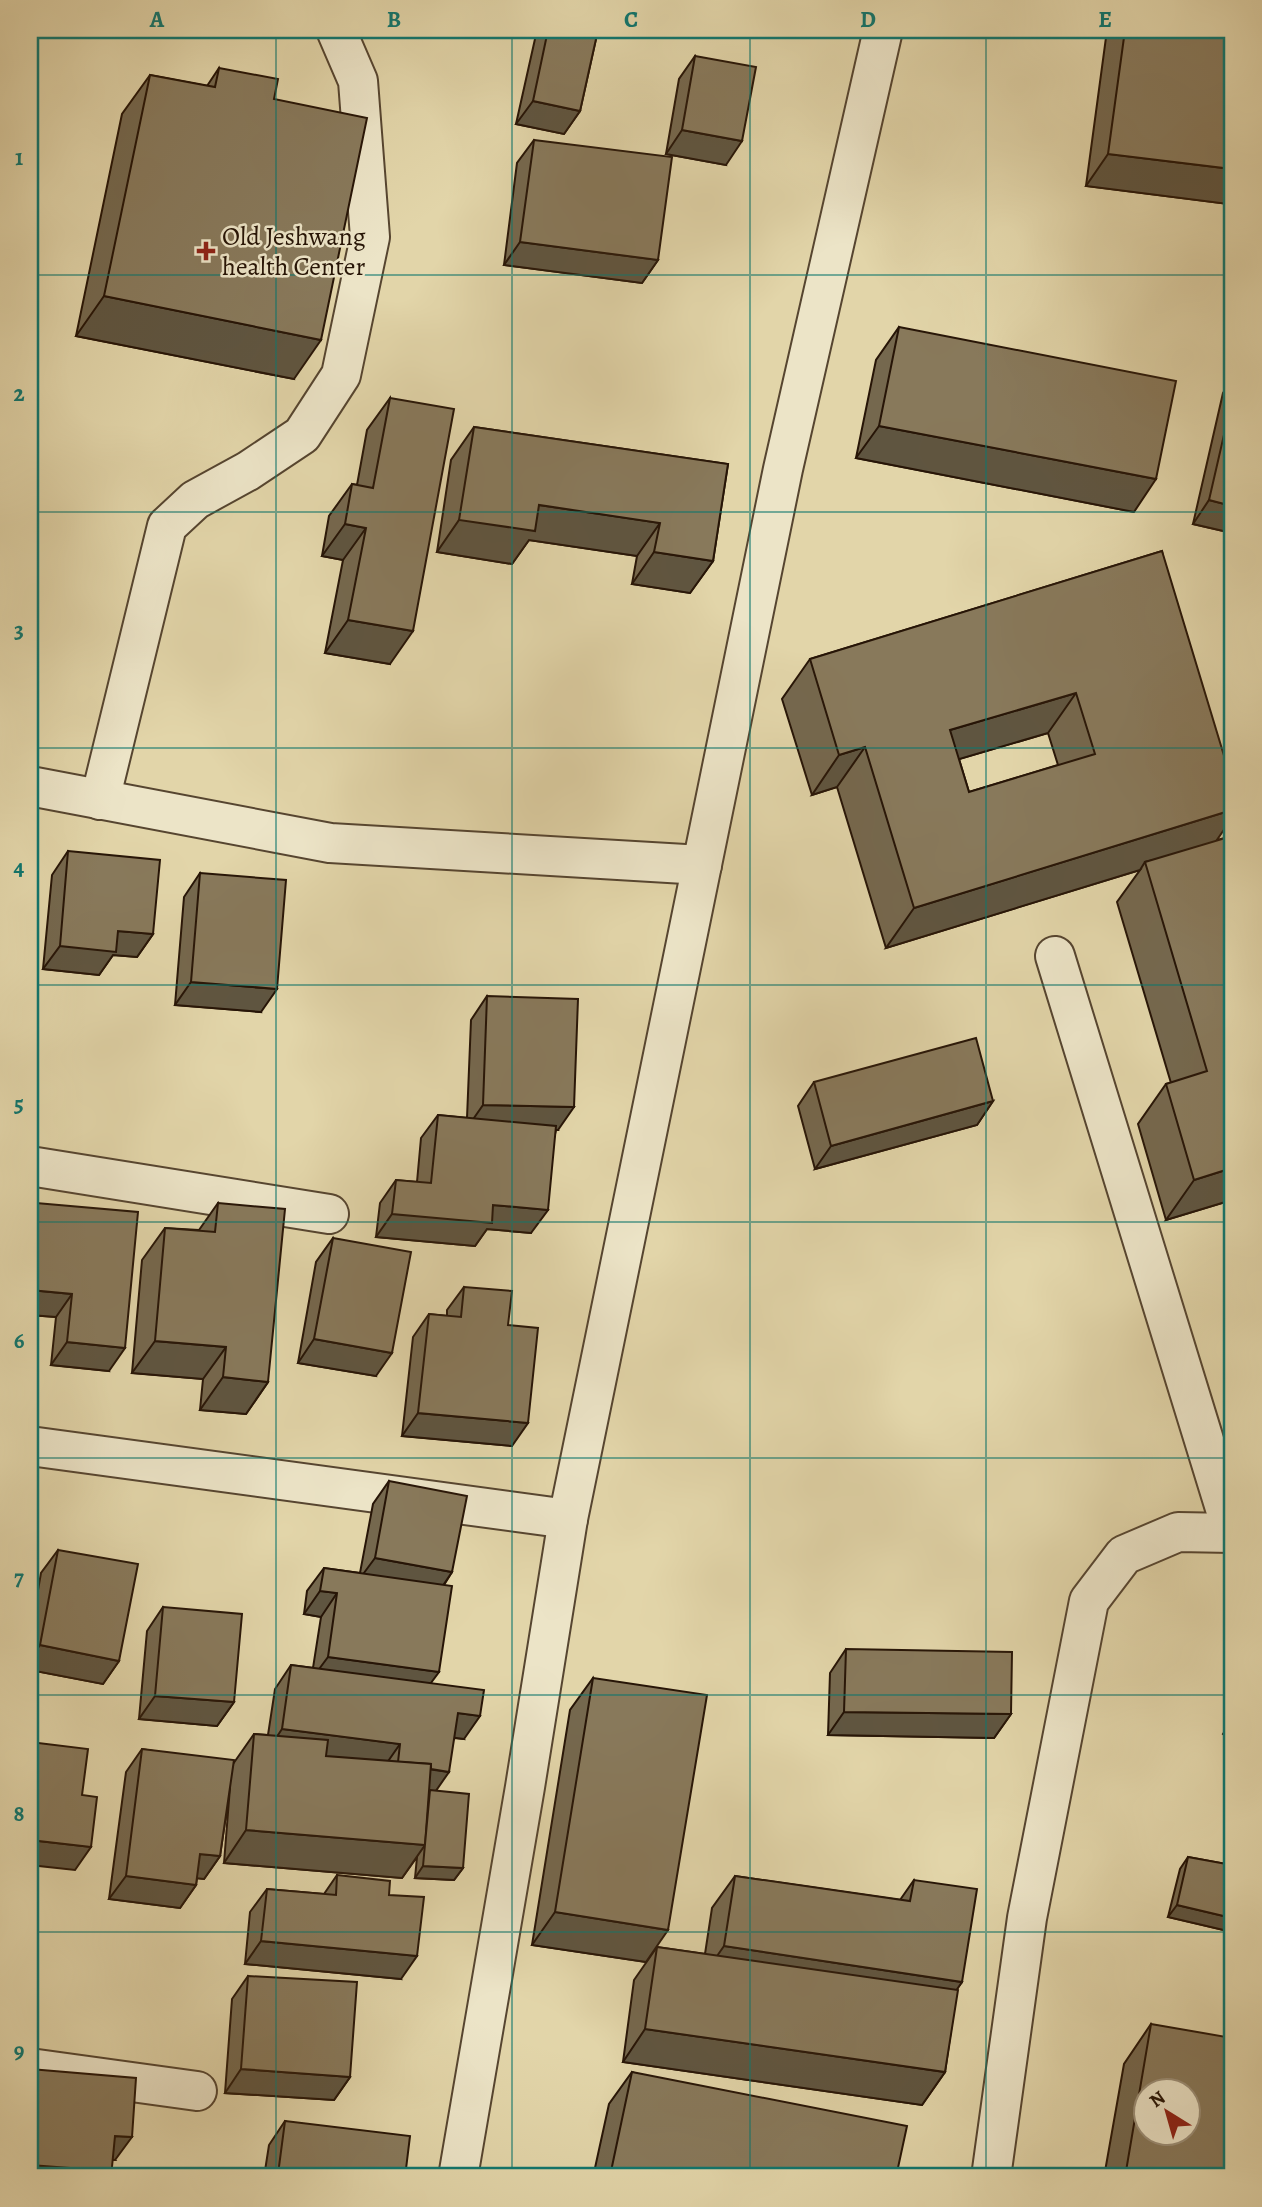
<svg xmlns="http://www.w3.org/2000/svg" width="1262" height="2207" font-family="Alegreya,serif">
  <rect width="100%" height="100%" fill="#e2d5a9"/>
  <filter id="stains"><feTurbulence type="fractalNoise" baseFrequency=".00286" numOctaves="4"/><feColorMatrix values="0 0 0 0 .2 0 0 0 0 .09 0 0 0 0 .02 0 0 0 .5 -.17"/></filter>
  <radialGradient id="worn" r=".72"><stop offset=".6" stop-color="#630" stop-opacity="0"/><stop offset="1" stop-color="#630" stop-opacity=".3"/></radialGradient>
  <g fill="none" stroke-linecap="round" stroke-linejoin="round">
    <g stroke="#564530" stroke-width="42">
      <g id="street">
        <path d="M30 786 330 843 702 865"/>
        <path d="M100 800 167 526 195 500 248 471 302 435 341 375 370 237 358 81 336 30"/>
        <path d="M1055 956 1232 1531"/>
        <path d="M30 1166 329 1214"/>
        <path d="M30 1446 568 1519"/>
        <path d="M30 2068 197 2091"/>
        <path d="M458 2177 525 1787 568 1519 783 469 883 30"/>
        <path d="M991 2177 1027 1918 1089 1601 1124 1555 1178 1532 1232 1533"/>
      </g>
    </g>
    <use href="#street" stroke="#ece4c7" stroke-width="38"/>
  </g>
  <g fill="#75684e" stroke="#271507" stroke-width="2" fill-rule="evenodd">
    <path d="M537 30H598L580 111 564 134 516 124Z"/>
    <path d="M1107 30H1232V198L1228 204 1086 186Z"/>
    <path d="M695 56 726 165 666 154 679 79Z"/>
    <path d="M219 68 294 379 76 336 122 114 150 75 207 86Z"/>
    <path d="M534 140 658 260 642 283 504 265 517 163Z"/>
    <path d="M899 327 1134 512 856 458 876 360Z"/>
    <path d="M1232 380V533L1193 524 1223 393Z"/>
    <path d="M390 398V664L325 653 343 560 322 556 329 516 352 484 357 485 367 430Z"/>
    <path d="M474 427 728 464 713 561 690 593 632 584 637 556 529 540 512 564 437 552 451 460Z"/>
    <path d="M1162 551 1217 840 1232 836V1200L1166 1220 1138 1124 1166 1084 1171 1083 1117 902 1140 870 886 948 837 787 812 795 782 699 810 659ZM1048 733 1058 765 969 792 959 759Z"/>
    <path d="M68 851 153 934 137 957 113 955 99 975 43 969 52 875Z"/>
    <path d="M200 873 261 1012 175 1005 184 897Z"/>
    <path d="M487 996 558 1130H556L531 1233 487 1229 475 1246 376 1237 380 1203 396 1180 417 1182 421 1138 438 1115 467 1118 471 1020Z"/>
    <path d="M814 1082 993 1101 977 1125 815 1169 798 1106Z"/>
    <path d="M36 1203 109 1371 51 1365 56 1317 30 1315V1212Z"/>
    <path d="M218 1203 268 1382 246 1414 200 1410 203 1379 132 1373 142 1260 165 1228 199 1230Z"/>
    <path d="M333 1238 376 1376 298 1363 316 1262Z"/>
    <path d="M464 1287 508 1325 512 1446 402 1436 413 1337 429 1314 447 1316V1310Z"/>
    <path d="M389 1481 452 1572 444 1585 431 1683 464 1739 454 1738 436 1791 463 1868 454 1880 415 1878 417 1857 402 1878 224 1863 230 1787 220 1856 204 1879 197 1878 196 1885 180 1908 109 1899 126 1772 142 1749 233 1764 254 1734 268 1735 275 1689 291 1665 313 1668 321 1617 304 1614 307 1591 324 1568 360 1573 373 1504Z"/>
    <path d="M58 1550 119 1661 103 1684 30 1670V1635L41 1573Z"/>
    <path d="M163 1607 234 1702 217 1726 139 1719 147 1631Z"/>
    <path d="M846 1649 1011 1714 994 1738 828 1735 830 1673Z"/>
    <path d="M593 1678 646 1962 532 1945 570 1710Z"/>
    <path d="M1232 1720V1741L1223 1734Z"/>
    <path d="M1188 1857 1232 1865V1932L1168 1917 1180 1869Z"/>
    <path d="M337 1875 401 1979 245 1964 250 1912 267 1889 324 1894Z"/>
    <path d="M735 1876 900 1900 914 1880 962 1982 957 1989 945 2072 922 2105 623 2062 634 1980 657 1947 705 1954 712 1908Z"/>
    <path d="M248 1976 350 2077 334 2100 225 2093 232 1999Z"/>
    <path d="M1151 2024 1232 2177H1104L1124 2064Z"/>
    <path d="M30 2069 115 2160H112L111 2177H30Z"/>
    <path d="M632 2072 896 2177H593L609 2104Z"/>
    <path d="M285 2121 405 2177H264L269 2145Z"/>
  </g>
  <g fill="#5f5540" stroke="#271507" stroke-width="2">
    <path d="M500 30H518L516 32Z"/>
    <path d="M533 101 580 111 564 134 516 124Z"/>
    <path d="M682 130 742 141 726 165 666 154Z"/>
    <path d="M1108 154 1232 169V198L1228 204 1086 186Z"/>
    <path d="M520 242 658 260 642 283 504 265Z"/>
    <path d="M104 296 321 340 294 379 76 336Z"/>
    <path d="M879 426 1156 479 1134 512 856 458Z"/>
    <path d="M1209 500 1232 506V533L1193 524Z"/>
    <path d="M539 505 660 523 637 556 529 540 512 564 437 552 459 520Z"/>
    <path d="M345 524 366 528 343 560 322 556Z"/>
    <path d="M654 552 713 561 690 593 632 584Z"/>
    <path d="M348 620 413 631 390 664 325 653Z"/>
    <path d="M1076 693 1048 733 922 770 950 730Z"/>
    <path d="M865 747 837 787 812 795 839 755Z"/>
    <path d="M1232 810V818L1212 847 1145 862 1140 870 886 948 914 908Z"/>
    <path d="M118 931 153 934 137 957 113 955 99 975 43 969 60 946Z"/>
    <path d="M191 982 277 989 261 1012 175 1005Z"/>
    <path d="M993 1101 977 1125 815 1169 831 1146Z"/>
    <path d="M483 1105 574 1107 558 1130 467 1128Z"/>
    <path d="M1232 1168V1200L1166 1220 1194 1180Z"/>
    <path d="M493 1205 548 1210 531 1233 487 1229 475 1246 376 1237 392 1214Z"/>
    <path d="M30 1290 72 1294 56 1317 30 1315Z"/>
    <path d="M314 1339 392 1353 376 1376 298 1363Z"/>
    <path d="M155 1341 226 1347 203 1379 132 1373Z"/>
    <path d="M67 1342 125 1348 109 1371 51 1365Z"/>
    <path d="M223 1377 268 1382 246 1414 200 1410Z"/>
    <path d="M418 1413 528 1423 512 1446 402 1436Z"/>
    <path d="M375 1558 452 1572 436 1596 358 1581Z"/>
    <path d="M320 1591 337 1593 321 1617 304 1614Z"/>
    <path d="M40 1645 119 1661 103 1684 30 1670V1660Z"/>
    <path d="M328 1657 439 1672 422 1695 311 1680Z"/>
    <path d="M155 1696 234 1702 217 1726 139 1719Z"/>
    <path d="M844 1712 1011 1714 994 1738 828 1735Z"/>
    <path d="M458 1713 480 1716 464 1739 441 1736Z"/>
    <path d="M282 1729 400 1744 384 1767 266 1753Z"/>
    <path d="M398 1765 449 1772 433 1795Z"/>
    <path d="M246 1830 425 1845 402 1878 224 1863Z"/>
    <path d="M30 1840 91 1847 75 1870 30 1865Z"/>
    <path d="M200 1854 220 1856 204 1879 184 1877Z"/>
    <path d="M423 1866 463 1868 454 1880 415 1878Z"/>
    <path d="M126 1876 196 1885 180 1908 109 1899Z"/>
    <path d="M1177 1905 1232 1918V1932L1168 1917Z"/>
    <path d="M555 1912 668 1930 646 1962 532 1945Z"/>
    <path d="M261 1941 417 1956 401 1979 245 1964Z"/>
    <path d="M724 1946 962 1982 940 2014 701 1979Z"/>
    <path d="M645 2029 945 2072 922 2105 623 2062Z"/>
    <path d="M241 2069 350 2077 334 2100 225 2093Z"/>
    <path d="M115 2136 132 2137 115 2160 98 2159Z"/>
    <path d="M30 2165 69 2168 63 2177H30Z"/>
    <path d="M278 2174 307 2177H276Z"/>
  </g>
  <g fill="#88795b" stroke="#271507" stroke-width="2" fill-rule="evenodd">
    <path d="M548 30H598L580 111 533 101Z"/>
    <path d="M1125 30H1232V169L1108 154Z"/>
    <path d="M695 56 756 67 742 141 682 130Z"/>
    <path d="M219 68 278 79 274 99 367 118 321 340 104 296 150 75 215 87Z"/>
    <path d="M534 140 672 157 658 260 520 242Z"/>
    <path d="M899 327 1176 381 1156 479 879 426Z"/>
    <path d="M390 398 454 409 413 631 348 620 366 528 345 524 352 484 373 488Z"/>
    <path d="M1232 400V506L1209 500Z"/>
    <path d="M474 427 728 464 713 561 654 552 660 523 539 505 535 531 459 520Z"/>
    <path d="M1162 551 1232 782V810L914 908 865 747 839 755 810 659ZM1076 693 1095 754 969 792 950 730Z"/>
    <path d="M30 817H36L31 999H30Z"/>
    <path d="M1232 836V1168L1194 1180 1166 1084 1207 1071 1145 862Z"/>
    <path d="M68 851 160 860 153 934 118 931 116 952 60 946Z"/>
    <path d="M200 873 286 880 277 989 191 982Z"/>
    <path d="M487 996 578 999 574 1107 483 1105Z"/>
    <path d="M976 1038 993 1101 831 1146 814 1082Z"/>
    <path d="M438 1115 556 1126 548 1210 493 1205 492 1223 392 1214 396 1180 431 1183Z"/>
    <path d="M36 1203 138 1212 125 1348 67 1342 72 1294 30 1290V1270Z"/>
    <path d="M218 1203 285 1209 268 1382 223 1377 226 1347 155 1341 165 1228 215 1232Z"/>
    <path d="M333 1238 411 1252 392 1353 314 1339Z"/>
    <path d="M464 1287 512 1291 508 1325 538 1328 528 1423 418 1413 429 1314 461 1317Z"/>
    <path d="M389 1481 467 1496 452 1572 375 1558Z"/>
    <path d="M58 1550 138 1564 119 1661 40 1645Z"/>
    <path d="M324 1568 452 1586 439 1672 328 1657 337 1593 320 1591Z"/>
    <path d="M163 1607 242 1614 234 1702 155 1696Z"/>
    <path d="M846 1649 1012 1652 1011 1714 844 1712Z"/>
    <path d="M291 1665 484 1690 480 1716 458 1713 449 1772 431 1769V1764L398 1762 400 1744 282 1729Z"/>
    <path d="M593 1678 707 1695 668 1930 555 1912Z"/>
    <path d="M254 1734 328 1740 326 1756 431 1764 425 1845 246 1830Z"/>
    <path d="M30 1742 88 1749 82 1795 97 1797 91 1847 30 1840Z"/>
    <path d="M142 1749 234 1760 220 1856 200 1854 196 1885 126 1876Z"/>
    <path d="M430 1790 469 1794 463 1868 423 1866Z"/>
    <path d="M1188 1857 1232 1865V1918L1177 1905Z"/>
    <path d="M337 1875 390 1881 389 1895 424 1897 417 1956 261 1941 267 1889 336 1895Z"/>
    <path d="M735 1876 910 1901 914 1880 977 1889 962 1982 724 1946Z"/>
    <path d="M657 1947 958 1990 945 2072 645 2029Z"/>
    <path d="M248 1976 357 1982 350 2077 241 2069Z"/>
    <path d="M1151 2024 1232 2038V2177H1125ZM1146 2091H1188V2133H1146Z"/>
    <path d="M30 2069 136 2078 132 2137 115 2136 111 2177H68L69 2168 30 2165Z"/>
    <path d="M632 2072 907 2126 896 2177H617L610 2176Z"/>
    <path d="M285 2121 410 2136 405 2177H307L278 2174Z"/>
  </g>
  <path fill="none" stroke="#0f766e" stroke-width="2" stroke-opacity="0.55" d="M276 30V2177M512 30V2177M750 30V2177M986 30V2177M30 275H1232M30 512H1232M30 748H1232M30 985H1232M30 1222H1232M30 1458H1232M30 1695H1232M30 1932H1232"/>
  <path fill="#8f2418" stroke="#ece4c7" stroke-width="2.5" d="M202.5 240.5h7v7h7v7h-7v7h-7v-7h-7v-7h7z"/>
  <g text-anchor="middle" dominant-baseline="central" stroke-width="5" stroke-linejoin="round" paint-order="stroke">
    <g font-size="26" fill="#271507" stroke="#ece4c7" text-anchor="start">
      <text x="222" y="236">Old Jeshwang<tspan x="222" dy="30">health Center</tspan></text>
    </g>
  </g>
  <rect width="1262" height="2207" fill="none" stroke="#e2d5a9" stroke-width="77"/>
  <g transform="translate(1167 2112) rotate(323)"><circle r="33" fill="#ece4c7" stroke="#9d917a" stroke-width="2"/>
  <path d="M0-5L12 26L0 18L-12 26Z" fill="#8f2418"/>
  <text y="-10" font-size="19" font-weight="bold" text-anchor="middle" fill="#271507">N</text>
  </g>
  <rect x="38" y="38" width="1186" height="2130" fill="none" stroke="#0f766e" stroke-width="2.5"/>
  <g font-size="23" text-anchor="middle" font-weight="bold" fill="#0f766e">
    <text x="157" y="27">A</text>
    <text x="394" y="27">B</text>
    <text x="631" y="27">C</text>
    <text x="868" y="27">D</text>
    <text x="1105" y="27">E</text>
    <text x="19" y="165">1</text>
    <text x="19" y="401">2</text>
    <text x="19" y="638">3</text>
    <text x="19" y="875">4</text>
    <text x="19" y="1111">5</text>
    <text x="19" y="1348">6</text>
    <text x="19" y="1585">7</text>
    <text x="19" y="1821">8</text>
    <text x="19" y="2058">9</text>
  </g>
  <rect width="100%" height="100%" filter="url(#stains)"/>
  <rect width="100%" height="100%" fill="url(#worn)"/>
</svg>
